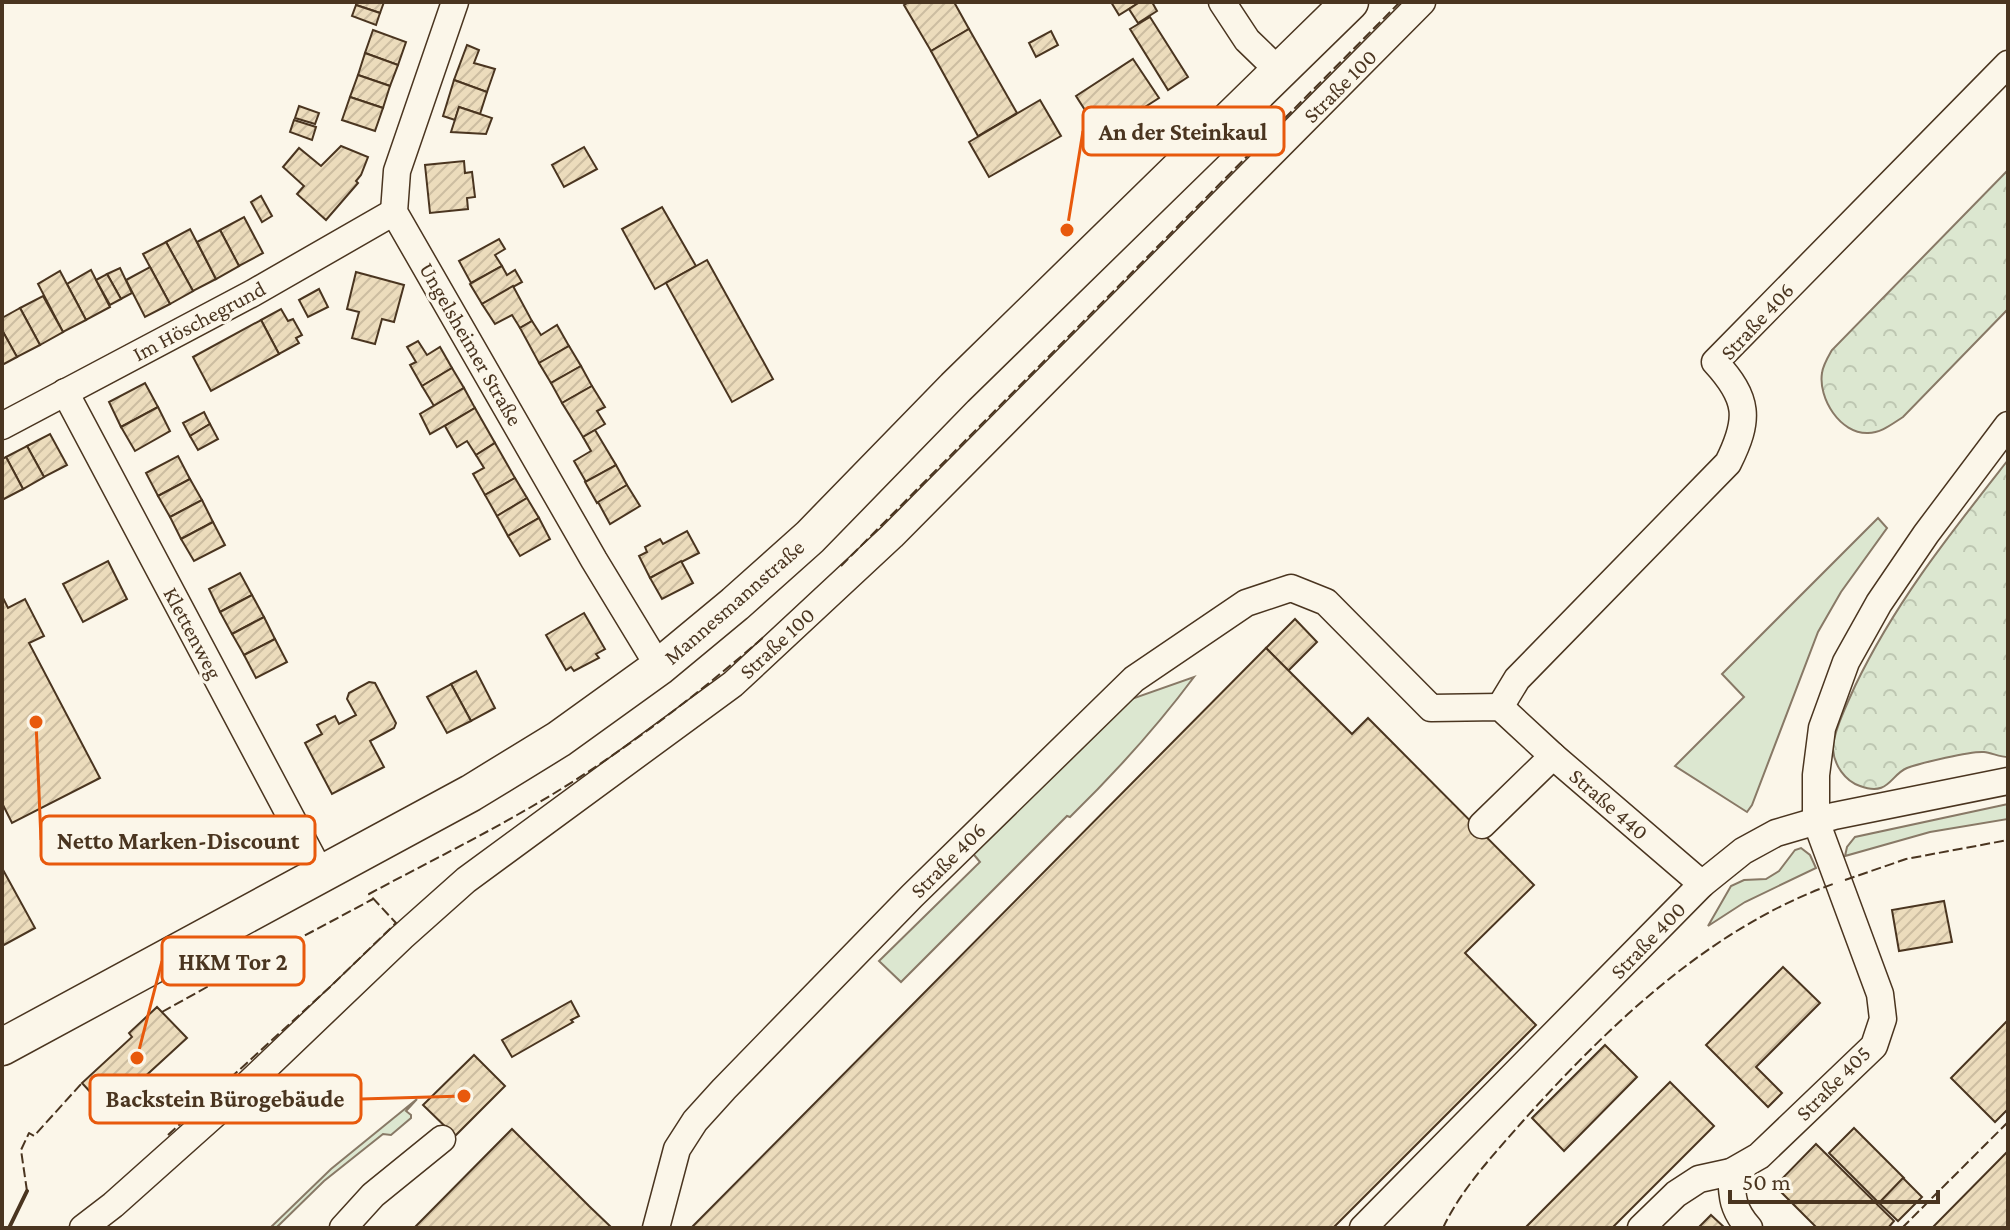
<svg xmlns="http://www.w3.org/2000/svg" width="2010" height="1230" font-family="'Crimson Pro',serif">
  <defs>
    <pattern id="forest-crowns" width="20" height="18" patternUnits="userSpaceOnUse" patternTransform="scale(2)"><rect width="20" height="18" fill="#dce7d0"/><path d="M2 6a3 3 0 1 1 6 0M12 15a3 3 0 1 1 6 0" fill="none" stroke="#bec7b2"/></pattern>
    <pattern id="building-hatch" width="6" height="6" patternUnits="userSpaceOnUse" patternTransform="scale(2)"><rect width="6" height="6" fill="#ecdcbc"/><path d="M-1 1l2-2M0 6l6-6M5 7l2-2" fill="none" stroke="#ccbda1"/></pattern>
  </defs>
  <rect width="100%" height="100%" fill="#fbf6e9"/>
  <g fill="#dce7d0" stroke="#887966" stroke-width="2">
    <path d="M1878 518 1887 528 1841 592 1818 632 1752 805 1747 812 1675 766 1744 697 1722 674Z"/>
    <path d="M1194 677C1156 728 1115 773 1070 817L1067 816 901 982 879 961 980 862 970 850 1120 703Z"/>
    <path d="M2008 804V819L1930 832 1845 856 1847 847 1855 837Z"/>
    <path d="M1801 848 1810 855 1816 868 1745 902 1708 926 1731 886 1744 880 1766 879 1779 871 1795 850Z"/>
    <path d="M417 1099 406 1111 411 1115V1118L391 1135 383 1134 324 1181 276 1228H270L331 1169Z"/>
  </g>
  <g fill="url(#forest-crowns)" stroke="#887966" stroke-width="2">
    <path d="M2008 170V309L1903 417C1892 424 1881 433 1868 433 1840 434 1818 398 1822 373 1823 365 1828 357 1832 350Z"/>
    <path d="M2008 460V757C2000 757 1992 753 1984 752 1970 751 1921 763 1907 768 1890 775 1889 797 1860 786 1845 781 1834 765 1833 749 1833 732 1848 702 1855 686 1896 601 1950 534 2008 460Z"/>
  </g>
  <g fill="url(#building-hatch)" stroke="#4a3520" stroke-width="2">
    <path d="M356 2H384L380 13 356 5Z"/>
    <path d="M909 2H954L969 29 931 51 904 5Z"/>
    <path d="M1111 2H1140L1119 15Z"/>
    <path d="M1140 2H1152L1157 11 1138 23 1129 9Z"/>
    <path d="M356 5 380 13 376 25 352 16Z"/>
    <path d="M1150 17 1188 77 1168 90 1130 29Z"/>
    <path d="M969 29 1017 113 978 136 931 51Z"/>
    <path d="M373 30 406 42 398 65 365 53Z"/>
    <path d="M1051 31 1058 45 1036 57 1029 43Z"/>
    <path d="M467 45 479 50 474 63 495 69 487 92 454 80Z"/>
    <path d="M365 53 398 65 390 86 358 75Z"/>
    <path d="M1133 59 1159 98 1101 135 1076 96Z"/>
    <path d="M358 75 390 86 383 108 350 97Z"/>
    <path d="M454 80 487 92 480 114 459 107 455 120 443 116Z"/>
    <path d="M350 97 383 108 375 131 342 120Z"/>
    <path d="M1040 100 1061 136 989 177 969 142Z"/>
    <path d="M299 106 319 113 315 124 295 118Z"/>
    <path d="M459 107 492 118 486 134 451 132Z"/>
    <path d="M294 120 316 127 312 140 290 132Z"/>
    <path d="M341 146 368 157 361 175 356 181 358 183 326 220 297 194 304 186 283 167 299 148 321 166Z"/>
    <path d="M584 147 597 169 564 187 552 165Z"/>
    <path d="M464 161 465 173 472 172 475 197 467 198 468 209 430 213 425 165Z"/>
    <path d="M261 196 272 216 262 222 251 202Z"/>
    <path d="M662 207 696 266 655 289 622 229Z"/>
    <path d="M244 217 263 253 239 266 220 230Z"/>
    <path d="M190 229 216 279 193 291 166 242Z"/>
    <path d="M220 230 239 266 216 279 197 242Z"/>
    <path d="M499 239 505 249 495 255 502 266 471 283 459 261Z"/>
    <path d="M166 242 193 291 170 304 143 254Z"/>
    <path d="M707 260 773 379 732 402 666 283Z"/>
    <path d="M502 266 507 275 515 270 522 282 482 304 470 284Z"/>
    <path d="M150 267 170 304 145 317 126 280Z"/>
    <path d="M120 268 132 293 121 299 107 274Z"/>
    <path d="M91 270 110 307 86 320 67 284Z"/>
    <path d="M60 271 86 320 63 332 38 284Z"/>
    <path d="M356 272 404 285 394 322 382 319 375 344 352 338 359 312 347 309Z"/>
    <path d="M107 274 121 299 110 305 96 280Z"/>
    <path d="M513 286 532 321 520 328 512 315 495 324 482 304Z"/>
    <path d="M319 289 328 307 308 317 299 300Z"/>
    <path d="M43 296 63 332 40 345 20 308Z"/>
    <path d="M20 308 40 345 17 357 2 330V318Z"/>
    <path d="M281 309 288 321 293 319 302 335 296 338 299 343 279 354 261 320Z"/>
    <path d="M261 320 279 354 211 391 193 357Z"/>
    <path d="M532 321 541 335 557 325 569 346 539 363 520 328Z"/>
    <path d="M2 330 17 357 2 365Z"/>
    <path d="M418 341 427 355 440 347 452 368 422 386 410 365 416 362 407 347Z"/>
    <path d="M569 346 581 366 551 383 539 363Z"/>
    <path d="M581 366 592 386 562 403 551 383Z"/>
    <path d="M452 368 464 388 434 406 422 386Z"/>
    <path d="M145 383 158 407 121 427 109 402Z"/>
    <path d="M592 386 605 407 597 411 605 424 583 437 562 403Z"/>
    <path d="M464 388 475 408 430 434 420 414Z"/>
    <path d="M158 407 170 431 135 451 121 427Z"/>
    <path d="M475 408 495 443 476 455 467 441 457 447 445 426Z"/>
    <path d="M204 412 210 424 190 436 183 423Z"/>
    <path d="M210 424 218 439 198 450 190 436Z"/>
    <path d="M595 430 616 465 586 482 574 461 591 451 583 437Z"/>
    <path d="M50 434 67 465 44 477 27 446Z"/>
    <path d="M495 443 515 478 485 495 473 474 484 468 476 455Z"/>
    <path d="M27 446 44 477 23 489 6 457Z"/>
    <path d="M178 456 190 479 158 496 146 473Z"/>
    <path d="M6 457 23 489 2 500V459Z"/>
    <path d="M616 465 627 485 597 503 585 482Z"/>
    <path d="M515 478 527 498 497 516 485 495Z"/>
    <path d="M190 479 202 500 170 517 158 496Z"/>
    <path d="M627 485 640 506 610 524 598 502Z"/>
    <path d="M527 498 539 518 508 536 497 516Z"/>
    <path d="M202 500 213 522 181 539 170 517Z"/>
    <path d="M539 518 550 539 520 556 508 536Z"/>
    <path d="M213 522 225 545 194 561 181 539Z"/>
    <path d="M687 531 699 553 650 578 639 556 647 552 645 547 660 539 663 544Z"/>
    <path d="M108 561 127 599 83 622 63 584Z"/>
    <path d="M681 561 693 583 662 599 650 578Z"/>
    <path d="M240 573 252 595 220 612 209 589Z"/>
    <path d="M252 595 264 617 232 634 220 612Z"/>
    <path d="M2 596 8 608 25 599 44 636 29 643 100 778 12 823 2 803Z"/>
    <path d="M584 613 605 649 596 654 599 658 574 671 571 667 566 670 546 635Z"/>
    <path d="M264 617 275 639 244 655 232 634Z"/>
    <path d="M1295 619 1317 642 1288 671 1266 648Z"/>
    <path d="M275 639 287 662 256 678 244 655Z"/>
    <path d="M1266 648 1352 734 1368 718 1534 885 1465 953 1536 1025 1333 1228H691Z"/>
    <path d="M476 671 495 708 471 721 451 684Z"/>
    <path d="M369 682 375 683 396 723 394 728 370 741 384 767 332 794 305 743 322 734 317 725 335 716 339 724 356 715 347 699 349 693Z"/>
    <path d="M451 684 471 721 447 733 427 697Z"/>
    <path d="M2 868 35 928 2 946Z"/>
    <path d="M1944 901 1952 942 1899 951 1892 910Z"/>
    <path d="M1783 967 1820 1003 1756 1067 1782 1093 1768 1107 1706 1045Z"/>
    <path d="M571 1001 579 1016 571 1020 573 1022 512 1057 502 1040Z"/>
    <path d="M157 1007 187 1038 140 1081 136 1077 104 1107 82 1083 132 1037 129 1033Z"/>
    <path d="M2008 1020V1109L1995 1122 1951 1078Z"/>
    <path d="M1605 1045 1637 1077 1564 1151 1532 1118Z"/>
    <path d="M474 1055 505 1086 455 1136 423 1105Z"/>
    <path d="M1670 1082 1714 1126 1612 1228H1525Z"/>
    <path d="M1854 1128 1904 1178 1879 1203 1829 1153Z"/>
    <path d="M512 1129 589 1206 612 1228H414Z"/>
    <path d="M1816 1144 1894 1221 1888 1228H1817L1775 1186Z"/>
    <path d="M2008 1151V1228H1932Z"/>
    <path d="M1903 1178 1922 1197 1898 1221 1879 1203Z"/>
    <path d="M1711 1215 1725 1228H1698Z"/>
  </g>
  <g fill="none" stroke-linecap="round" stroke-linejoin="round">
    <g stroke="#4a3520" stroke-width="29">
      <g id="street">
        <path d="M455 2 397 171 394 212 594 560 659 667"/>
        <path d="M1222 2 1247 40 1279 71"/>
        <path d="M65 392 321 874"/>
        <path d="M2 426 253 293 394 212"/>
        <path d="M1500 707 1517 679 1728 463C1750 419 1749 399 1715 362L2008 64"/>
        <path d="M1482 825 1553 756"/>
        <path d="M1731 1172C1732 1196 1732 1209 1749 1228"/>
        <path d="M83 1228 113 1205 244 1088 402 937 466 880 733 684 892 536 1422 2"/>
        <path d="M343 1228 373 1195 442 1139"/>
        <path d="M656 1228 677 1149 695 1121 724 1089 912 896 1134 679 1246 603 1291 588 1326 602 1431 708 1500 707 1553 756 1702 884"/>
        <path d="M1363 1228 1702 884 1743 851 1776 833 1834 816 2008 781"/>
        <path d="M1641 1228 1676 1194 1699 1179 1731 1172 1759 1156 1874 1046 1883 1019 1880 994 1816 821V775L1822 728 1846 662 1879 603 1926 534 2008 425"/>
      </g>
    </g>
    <g stroke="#4a3520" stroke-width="39">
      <path id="secondary" d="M2 1047 471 793 559 739 659 667 735 604 810 537 955 388 1350 2"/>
    </g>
    <use href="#street" stroke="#fbf6e9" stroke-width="26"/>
    <use href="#secondary" stroke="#fbf6e9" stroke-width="36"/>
    <g stroke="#4a3520" stroke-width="2" stroke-dasharray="10 4" stroke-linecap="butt">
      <path d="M841 566 1400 2"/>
      <path d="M1845 880 1906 859 2008 840"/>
      <path d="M162 1012 207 987 206 984 216 979 218 982 373 899"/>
      <path d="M168 1135 330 987 396 923 369 894C419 867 466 844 517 815 605 766 689 702 765 636"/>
      <path d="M27 1191 21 1150 29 1133 34 1136 82 1083"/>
      <path d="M1443 1228C1461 1189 1495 1153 1523 1121 1609 1025 1710 928 1833 884"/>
      <path d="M1902 1228 2008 1122"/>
    </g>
    <path stroke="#4a3520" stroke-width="4" d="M9 1228 27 1191"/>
  </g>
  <g text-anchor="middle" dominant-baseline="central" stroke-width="6" stroke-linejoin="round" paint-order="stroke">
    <g font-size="22" fill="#4a3520" stroke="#fbf6e9">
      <text transform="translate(1340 86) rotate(-45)">Straße 100</text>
      <text transform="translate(199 321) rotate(-28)">Im Höschegrund</text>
      <text transform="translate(1757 321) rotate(-47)">Straße 406</text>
      <text transform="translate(471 344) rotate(60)">Ungelsheimer Straße</text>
      <text transform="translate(734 602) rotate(-41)">Mannesmannstraße</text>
      <text transform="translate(193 633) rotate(62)">Klettenweg</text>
      <text transform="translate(777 643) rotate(-43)">Straße 100</text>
      <text transform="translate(1609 804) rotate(41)">Straße 440</text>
      <text transform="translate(948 860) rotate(-45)">Straße 406</text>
      <text transform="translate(1648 940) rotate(-46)">Straße 400</text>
      <text transform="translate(1833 1083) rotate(-45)">Straße 405</text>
    </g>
  </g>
  <path fill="none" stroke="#e8590c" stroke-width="3" d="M1067 230L1083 131M36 722L41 840M137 1058L162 961M464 1096L361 1099"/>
  <g fill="#e8590c" stroke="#fbf6e9" stroke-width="3">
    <circle cx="1067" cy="230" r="8"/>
    <circle cx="36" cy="722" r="8"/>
    <circle cx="137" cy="1058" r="8"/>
    <circle cx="464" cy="1096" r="8"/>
  </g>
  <g fill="#fbf6e9" stroke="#e8590c" stroke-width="3">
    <rect x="1083" y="107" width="201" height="48" rx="8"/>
    <rect x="41" y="816" width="274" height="48" rx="8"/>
    <rect x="162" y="937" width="142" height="48" rx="8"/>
    <rect x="90" y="1075" width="271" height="48" rx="8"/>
  </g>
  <g font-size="24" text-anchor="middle" font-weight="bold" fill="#4a3520">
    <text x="1183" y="140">An der Steinkaul</text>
    <text x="178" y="849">Netto Marken-Discount</text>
    <text x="233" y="970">HKM Tor 2</text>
    <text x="225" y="1107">Backstein Bürogebäude</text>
  </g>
  <rect width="2010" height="1230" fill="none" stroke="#4a3520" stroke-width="8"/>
  <path d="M1730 1190v12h208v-12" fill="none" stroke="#4a3520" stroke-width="4"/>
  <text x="1742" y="1190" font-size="24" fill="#4a3520" stroke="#fbf6e9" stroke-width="6" paint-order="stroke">50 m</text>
</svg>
